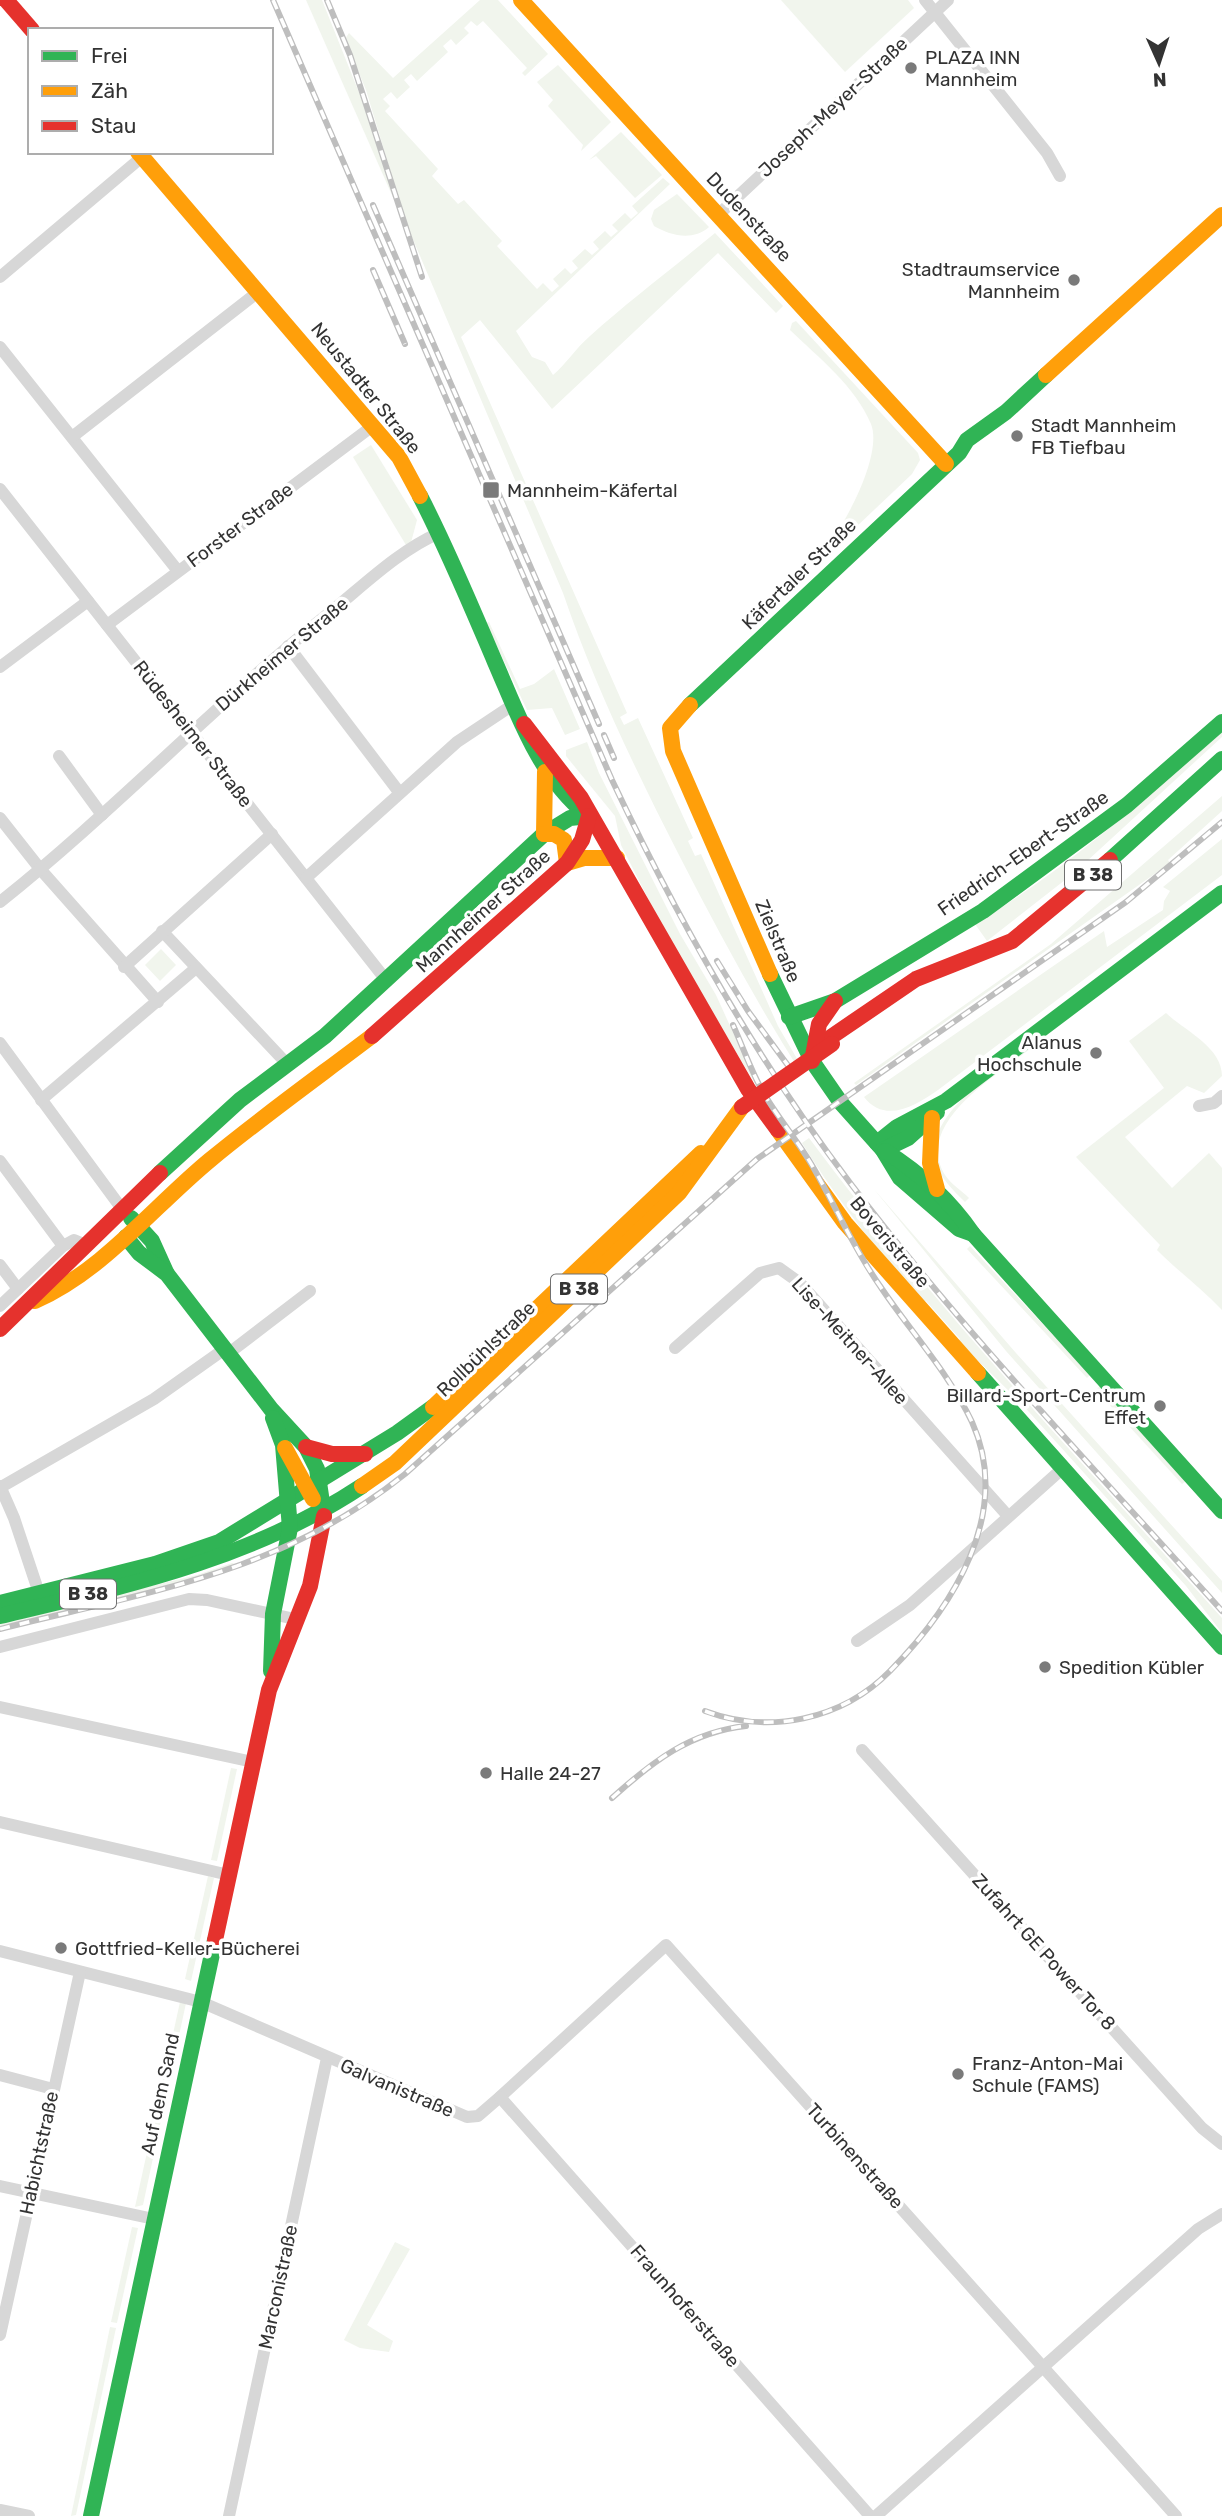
<svg xmlns="http://www.w3.org/2000/svg" width="1222" height="2516" font-family="Rubik,sans-serif">
  <rect width="100%" height="100%" fill="#fff"/>
  <g fill="#f1f5ed">
    <path d="M306 0H322L362 100 395 202Z"/>
    <path d="M480 0H498L548 54 525 76 522 73 527 68 483 21 477 26 471 21 464 28 469 33 456 45 451 39 443 46 448 52 417 81 411 74 404 80 410 87 397 99 391 92 383 99 390 106 385 111 438 169 432 176 458 204 464 200 502 241 497 246 537 289 543 283 552 292 559 286 553 279 565 268 571 274 578 268 572 261 585 249 592 255 599 249 593 242 605 231 611 237 618 231 612 225 625 213 631 219 638 213 632 206 663 178 670 184 516 331 532 357 545 362 553 375C566 364 576 348 590 336 630 300 673 268 715 233L783 306 776 313 718 253 552 409 480 320 461 337 627 713 620 717 624 725 638 718 693 838 688 841 695 856 701 854 778 1026 803 1069 800 1071C756 1002 717 929 680 857 636 771 594 684 563 593L406 223 366 90 345 39 349 33 393 78Z"/>
    <path d="M781 0H908L914 8 845 72Z"/>
    <path d="M558 65 611 122 581 151 583 145 548 106 553 100 537 82Z"/>
    <path d="M621 132 662 175 635 198 596 156 589 160Z"/>
    <path d="M677 194 709 227C693 241 671 236 654 226L651 219 654 210Z"/>
    <path d="M796 321 918 453 920 460 912 474 818 563 816 561C839 537 884 457 871 424 856 387 818 357 790 330L792 323Z"/>
    <path d="M371 445 417 520 409 550 353 457Z"/>
    <path d="M489 622 520 689 534 684 554 669 580 729 565 735 552 708 527 710 486 623Z"/>
    <path d="M1222 730V737L1074 873 987 941 975 924C1066 869 1144 801 1222 730Z"/>
    <path d="M587 742 599 773 680 934 716 995 760 1092 669 940 621 845 615 816 566 756V750Z"/>
    <path d="M1222 796V811L1168 860 1170 863 856 1085 854 1083 1051 944Z"/>
    <path d="M1222 839V875L938 1090C915 1106 885 1124 864 1097L1104 931 1107 947 1163 910 1164 901 1170 891 1163 887Z"/>
    <path d="M161 949 176 965 160 981 145 965Z"/>
    <path d="M1166 1013C1185 1031 1222 1047 1222 1076L1204 1093 1187 1086 1125 1137 1172 1188 1209 1153 1222 1168V1310C1201 1288 1178 1271 1157 1250L1160 1245 1076 1157 1164 1088 1129 1041Z"/>
    <path d="M1029 1045 1031 1048C997 1076 913 1123 945 1175 951 1184 962 1191 969 1198L965 1202C954 1191 940 1178 936 1163 923 1114 997 1072 1029 1045Z"/>
    <path d="M809 1138C935 1308 1081 1461 1222 1618V1633L1186 1586 1020 1402 958 1341 960 1339 926 1301 923 1303C878 1252 838 1201 802 1143Z"/>
    <path d="M873 1188 1016 1353 1222 1581V1593L1006 1351Z"/>
    <path d="M970 1246 1090 1375 1087 1378 967 1249Z"/>
    <path d="M1100 1386 1186 1481 1182 1484 1096 1390Z"/>
    <path d="M232 1563 238 1565 204 1577 0 1627V1622L197 1575Z"/>
    <path d="M231 1768 237 1769 217 1861 211 1860Z"/>
    <path d="M208 1876 214 1878 191 1981 185 1979Z"/>
    <path d="M180 2002 186 2003 143 2205 135 2207Z"/>
    <path d="M132 2227 138 2228 117 2323 111 2322Z"/>
    <path d="M395 2242 410 2249 367 2325 393 2341 389 2352 360 2348 344 2340Z"/>
    <path d="M110 2327 116 2328 76 2515 71 2516Z"/>
  </g>
  <g fill="none" stroke-linecap="round" stroke-linejoin="round">
    <g stroke="#d7d7d7" stroke-width="12">
      <path d="M925 0 1047 153 1060 176"/>
      <path d="M718 215 948 0"/>
      <path d="M0 277 142 157"/>
      <path d="M0 347 178 571"/>
      <path d="M72 437 258 292"/>
      <path d="M0 489 386 980"/>
      <path d="M107 625 374 425"/>
      <path d="M288 646 399 792"/>
      <path d="M0 667 88 601"/>
      <path d="M59 756 102 815"/>
      <path d="M0 818 41 870 158 1002"/>
      <path d="M306 878 457 742 514 704"/>
      <path d="M0 902C114 811 214 705 328 614 363 586 398 551 439 533"/>
      <path d="M162 931 288 1065"/>
      <path d="M124 967 272 834"/>
      <path d="M0 1043 122 1209"/>
      <path d="M41 1100 196 968"/>
      <path d="M1199 1106 1214 1103 1222 1096"/>
      <path d="M0 1161 63 1246"/>
      <path d="M0 1265 18 1289"/>
      <path d="M0 1306 63 1246 74 1240 86 1245"/>
      <path d="M675 1348 760 1273 779 1268 800 1283 1008 1516"/>
      <path d="M229 1353 310 1291"/>
      <path d="M0 1486 14 1518 39 1593"/>
      <path d="M1 1487 154 1399 226 1348"/>
      <path d="M857 1641 910 1605 1062 1469"/>
      <path d="M0 1647 189 1599 207 1600 295 1619"/>
      <path d="M0 1707 253 1762"/>
      <path d="M862 1750 1202 2128 1222 2144"/>
      <path d="M0 1822 229 1875"/>
      <path d="M0 1951 201 2002 467 2117 478 2116 500 2097 666 1945 1176 2516"/>
      <path d="M0 2075 53 2089"/>
      <path d="M500 2097 870 2516"/>
      <path d="M0 2186 154 2219"/>
      <path d="M0 2335 80 1972"/>
      <path d="M0 2510 29 2516"/>
      <path d="M229 2516 327 2058"/>
      <path d="M876 2516 1198 2229 1222 2214"/>
    </g>
    <g stroke="#30b455" stroke-width="16">
      <path d="M420 496C448 550 471 606 495 662 519 717 539 776 587 815"/>
      <path d="M690 705 959 453 967 440 1006 412 1046 375"/>
      <path d="M1110 860 1222 759"/>
      <path d="M770 974 812 1061 841 1103 883 1150 900 1178 959 1229 973 1234"/>
      <path d="M789 1017 835 1001 983 911 1127 805 1222 722"/>
      <path d="M877 1143 897 1127 946 1101 1222 893"/>
      <path d="M883 1150 908 1138 937 1112"/>
      <path d="M885 1151C920 1173 949 1199 973 1234L1222 1511"/>
      <path d="M160 1173 240 1100 325 1036 544 834 570 818 589 816"/>
      <path d="M131 1218 152 1241 166 1272"/>
      <path d="M126 1237 139 1253 167 1274 271 1409 306 1447 317 1469 324 1516"/>
      <path d="M978 1373 1222 1647"/>
      <path d="M0 1603 155 1564 219 1542 397 1433 433 1407"/>
      <path d="M0 1616C126 1586 252 1559 362 1486"/>
      <path d="M271 1671 273 1614 290 1528 283 1445 273 1418"/>
      <path d="M91 2516 215 1940"/>
    </g>
    <g stroke="#ff9f0a" stroke-width="16">
      <path d="M521 0 946 464"/>
      <path d="M138 152 399 457 420 496"/>
      <path d="M1046 375 1222 215"/>
      <path d="M690 705 670 728 673 751 770 974"/>
      <path d="M544 834 545 772"/>
      <path d="M544 834H554L564 840 567 863"/>
      <path d="M567 863 584 858H617"/>
      <path d="M932 1118 930 1163 937 1189"/>
      <path d="M778 1130 845 1223 978 1373"/>
      <path d="M35 1301C103 1271 153 1207 210 1160 262 1117 318 1077 372 1036"/>
      <path d="M433 1407 701 1153"/>
      <path d="M285 1448 313 1499"/>
      <path d="M362 1486 395 1463 679 1193 742 1107"/>
    </g>
    <g stroke="#e5322d" stroke-width="16">
      <path d="M6 0 32 30"/>
      <path d="M524 724 581 798 748 1089 778 1130"/>
      <path d="M372 1036 567 863 582 840 589 816"/>
      <path d="M828 1039 916 979 1012 941 1110 860"/>
      <path d="M812 1061 819 1024 835 1001"/>
      <path d="M0 1329 160 1173"/>
      <path d="M306 1447 332 1454H365"/>
      <path d="M215 1940 269 1690 310 1586 324 1516"/>
    </g>
    <g stroke="#bebebe" stroke-width="6">
      <g id="rail">
        <path d="M273 0 612 780C679 922 756 1059 851 1184 965 1334 1097 1471 1222 1611"/>
        <path d="M327 0 350 55 422 277"/>
        <path d="M373 205 599 724"/>
        <path d="M373 270 405 344"/>
        <path d="M604 735 614 758"/>
        <path d="M717 961 748 1011 795 1075"/>
        <path d="M0 1629C148 1592 283 1572 405 1474L757 1159 1126 902 1222 822"/>
        <path d="M705 1711C769 1735 842 1720 890 1671 953 1607 1013 1513 972 1422 949 1373 910 1331 880 1286 854 1249 836 1207 813 1167 798 1141 778 1118 763 1092 751 1071 743 1047 733 1025"/>
        <path d="M612 1798C652 1762 690 1732 746 1726"/>
      </g>
    </g>
    <use href="#rail" stroke="#fff" stroke-width="3.5" stroke-dasharray="10" stroke-linecap="butt"/>
    <path stroke="#e5322d" stroke-width="16" d="M742 1107 832 1044"/>
  </g>
  <g fill="#7a7a7a" stroke="#fff" stroke-width="2.5">
    <circle cx="911" cy="68" r="7"/>
    <circle cx="1074" cy="280" r="7"/>
    <circle cx="1017" cy="436" r="7"/>
    <rect x="482" y="481" width="18" height="18" rx="3.5"/>
    <circle cx="1096" cy="1053" r="7"/>
    <circle cx="1160" cy="1406" r="7"/>
    <circle cx="1045" cy="1667" r="7"/>
    <circle cx="486" cy="1773" r="7"/>
    <circle cx="61" cy="1948" r="7"/>
    <circle cx="958" cy="2074" r="7"/>
  </g>
  <g text-anchor="middle" dominant-baseline="central" stroke-width="7" stroke-linejoin="round" paint-order="stroke">
    <g fill="#fff" stroke="#707070" stroke-width="2">
      <rect x="1065" y="860.5" width="56" height="29" rx="5"/>
      <rect x="551" y="1274.5" width="56" height="29" rx="5"/>
      <rect x="60" y="1579.5" width="56" height="29" rx="5"/>
    </g>
    <g font-size="18" font-weight="bold" fill="#333">
      <text x="1093" y="875">B 38</text>
      <text x="579" y="1289">B 38</text>
      <text x="88" y="1594">B 38</text>
    </g>
    <g font-size="19" fill="#333" stroke="#fff" text-anchor="start">
      <text x="925" y="57">PLAZA INN<tspan x="925" dy="22">Mannheim</tspan></text>
      <text x="1060" y="269" text-anchor="end">Stadtraumservice<tspan x="1060" dy="22">Mannheim</tspan></text>
      <text x="1031" y="425">Stadt Mannheim<tspan x="1031" dy="22">FB Tiefbau</tspan></text>
      <text x="507" y="490">Mannheim-Käfertal</text>
      <text x="1082" y="1042" text-anchor="end">Alanus<tspan x="1082" dy="22">Hochschule</tspan></text>
      <text x="1146" y="1395" text-anchor="end">Billard-Sport-Centrum<tspan x="1146" dy="22">Effet</tspan></text>
      <text x="1059" y="1667">Spedition Kübler</text>
      <text x="500" y="1773">Halle 24-27</text>
      <text x="75" y="1948">Gottfried-Keller-Bücherei</text>
      <text x="972" y="2063">Franz-Anton-Mai<tspan x="972" dy="22">Schule (FAMS)</tspan></text>
    </g>
    <g font-size="19" fill="#333" stroke="#fff">
      <text transform="translate(833 107) rotate(-43)">Joseph-Meyer-Straße</text>
      <text transform="translate(749 217) rotate(47)">Dudenstraße</text>
      <text transform="translate(366 388) rotate(51)">Neustadter Straße</text>
      <text transform="translate(240 525) rotate(-37)">Forster Straße</text>
      <text transform="translate(799 574) rotate(-44)">Käfertaler Straße</text>
      <text transform="translate(282 654) rotate(-40)">Dürkheimer Straße</text>
      <text transform="translate(193 734) rotate(52)">Rüdesheimer Straße</text>
      <text transform="translate(1023 853) rotate(-35)">Friedrich-Ebert-Straße</text>
      <text transform="translate(483 911) rotate(-42)">Mannheimer Straße</text>
      <text transform="translate(778 941) rotate(67)">Zielstraße</text>
      <text transform="translate(890 1242) rotate(50)">Boveristraße</text>
      <text transform="translate(850 1341) rotate(48)">Lise-Meitner-Allee</text>
      <text transform="translate(486 1349) rotate(-44)">Rollbühlstraße</text>
      <text transform="translate(1044 1952) rotate(48)">Zufahrt GE Power Tor 8</text>
      <text transform="translate(397 2088) rotate(23)">Galvanistraße</text>
      <text transform="translate(160 2094) rotate(-78)">Auf dem Sand</text>
      <text transform="translate(39 2153) rotate(-78)">Habichtstraße</text>
      <text transform="translate(855 2156) rotate(48)">Turbinenstraße</text>
      <text transform="translate(278 2287) rotate(-78)">Marconistraße</text>
      <text transform="translate(685 2306) rotate(49)">Fraunhoferstraße</text>
    </g>
  </g>
  <rect x="28" y="28" width="245" height="126" fill="#ffffff" stroke="#adadad" stroke-width="2"/>
  <rect x="42" y="51" width="35" height="10" fill="#30b455" stroke="#adadad" stroke-width="2"/>
  <text x="91" y="63" font-size="21" fill="#333333">Frei</text>
  <rect x="42" y="86" width="35" height="10" fill="#ff9f0a" stroke="#adadad" stroke-width="2"/>
  <text x="91" y="98" font-size="21" fill="#333333">Zäh</text>
  <rect x="42" y="121" width="35" height="10" fill="#e5322d" stroke="#adadad" stroke-width="2"/>
  <text x="91" y="133" font-size="21" fill="#333333">Stau</text>
  <g transform="translate(1159 63) rotate(177)" stroke="#ffffff" stroke-width="5" paint-order="stroke">
  <path d="M0-5L12 26L0 18L-12 26Z" fill="#333333"/>
  <text y="-10" font-size="19" font-weight="bold" text-anchor="middle" fill="#333333">N</text>
  </g>
</svg>
